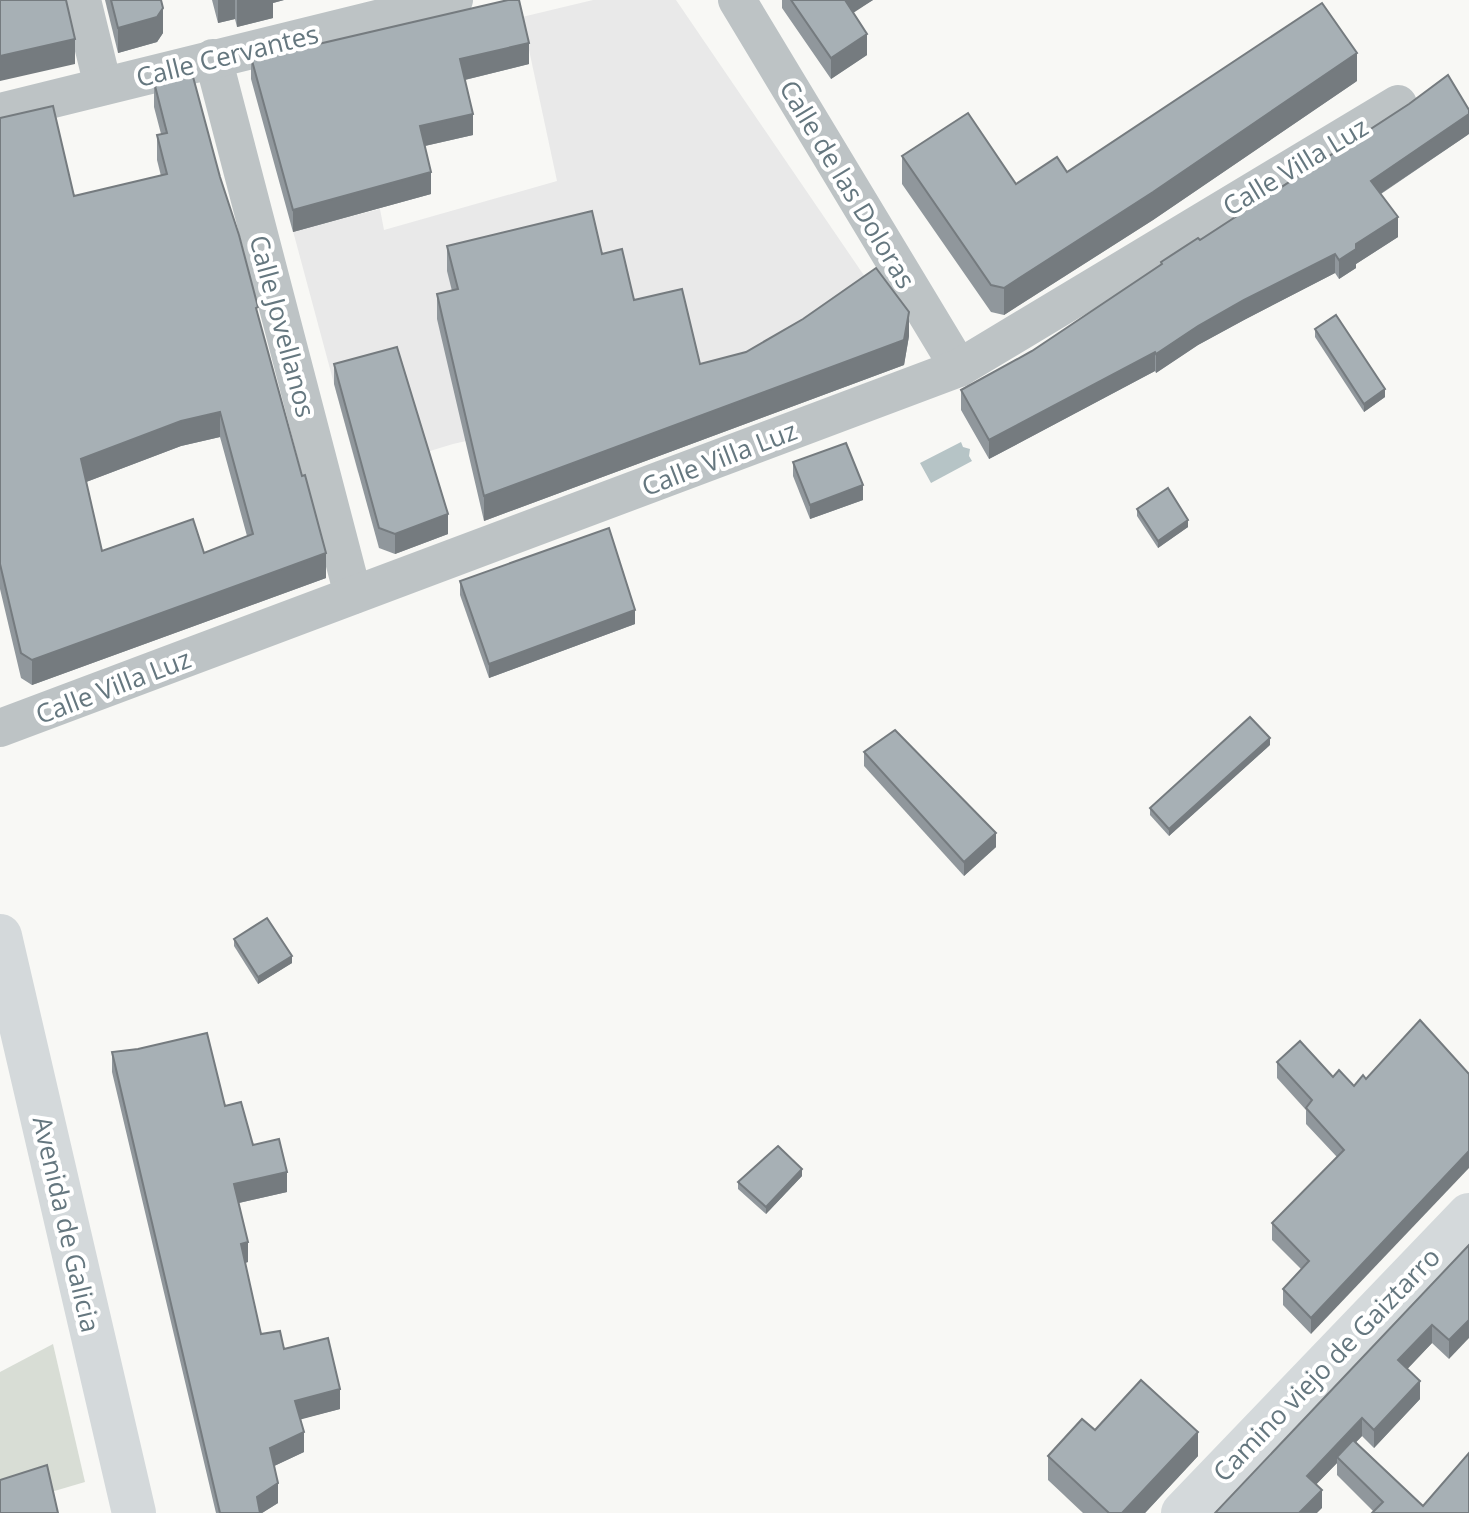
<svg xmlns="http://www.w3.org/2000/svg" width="1469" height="1513" font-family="'Open Sans',sans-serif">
  <rect width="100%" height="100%" fill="#f8f8f5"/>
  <path fill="#e9e9e9" d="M593 0H676L876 293 829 326 527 427 453 444 358 473 293 231 380 209 384 230 557 181 522 17Z"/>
  <path fill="#d8ddd5" d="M53 1344 85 1482 0 1507V1372Z"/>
  <path fill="#b6c4c6" d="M961 442 963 447 970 449 969 456 972 461 931 483 920 463Z"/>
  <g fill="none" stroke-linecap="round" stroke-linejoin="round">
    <g stroke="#bdc3c5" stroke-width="38">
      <path d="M82 0 103 86"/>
      <path d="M737 0 959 368"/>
      <path d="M213 58 353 595"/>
      <path d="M0 112 454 0"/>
      <path d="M0 728 959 368 1398 104"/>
    </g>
    <g stroke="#d4d9db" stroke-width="44">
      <path d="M0 936 134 1513"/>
      <path d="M1183 1513 1469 1215"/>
    </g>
  </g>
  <g fill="#90979c" fill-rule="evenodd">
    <path d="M105 0H161L163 33 157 42 118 53Z"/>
    <path d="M212 0H284L273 3V18L237 27 235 19 218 23Z"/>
    <path d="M782 0H873L853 12 867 55 831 79 782 8Z"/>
    <path d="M288 51 529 64 465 80 473 135 425 146 431 194 293 232 251 79V57Z"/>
    <path d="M1357 81 1153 220 1004 315 991 312 902 184V156L1016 184 1067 172Z"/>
    <path d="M154 82 258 318 326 578 32 685 21 678 0 589V118L74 196 161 176 157 160V135L161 134 154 107ZM220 437 247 536 204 553 102 551 86 482 181 446Z"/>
    <path d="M1469 134 1381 194 1398 237 1356 264V268L1339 279 1335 273 1244 320 1198 345 1156 373 1155 371 989 459 961 410V390L1032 351 1161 265V262L1200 240Z"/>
    <path d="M447 246 602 254 634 300 700 364 909 336 904 365 484 521 437 319V294L452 291 447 271Z"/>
    <path d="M1315 329 1385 397 1364 412 1315 337Z"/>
    <path d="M334 364 448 534 395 554 379 548 334 384Z"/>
    <path d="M793 462 863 500 810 519 793 476Z"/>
    <path d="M1137 509 1188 527 1158 548 1137 516Z"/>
    <path d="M460 581 635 624 489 678 460 595Z"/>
    <path d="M1270 745 1169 836 1150 815V808Z"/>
    <path d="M864 752 996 847 964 876 864 766Z"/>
    <path d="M234 939 292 963 258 984 234 946Z"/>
    <path d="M112 1052 225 1106 287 1192 239 1203 248 1262 245 1263 261 1334 284 1349 340 1409 300 1419 304 1452 274 1466 278 1503 262 1513H216L112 1072Z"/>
    <path d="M1277 1062 1333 1077 1354 1086 1363 1075 1311 1334 1283 1305V1289L1301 1269 1272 1240V1223L1337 1157 1306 1124V1110L1277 1078Z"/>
    <path d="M802 1176 766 1214 738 1189V1182Z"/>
    <path d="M1469 1245 1449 1359 1432 1343 1407 1369 1420 1399 1374 1448 1362 1436 1356 1442 1423 1506 1469 1513 1374 1512 1337 1475V1463L1316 1484 1322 1508 1215 1513Z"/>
    <path d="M1095 1430 1198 1456 1145 1513H1083L1048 1480V1456Z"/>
  </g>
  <g fill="#757b7f">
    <path d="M218 0H235V19L218 23Z"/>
    <path d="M237 0H284L273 3V18L237 27Z"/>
    <path d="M844 0H873L844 19Z"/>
    <path d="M163 8V33L157 42 118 53V28Z"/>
    <path d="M867 34V55L831 79V58Z"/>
    <path d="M75 39V64L0 81V56Z"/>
    <path d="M529 43V64L460 81V59Z"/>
    <path d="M1357 53V81L1153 220 1004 315V288Z"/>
    <path d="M473 114V135L420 147V126Z"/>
    <path d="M1469 114V134L1371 200V181Z"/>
    <path d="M431 172V194L293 232V210Z"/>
    <path d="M1398 217V237L1356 264V244Z"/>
    <path d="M1356 249V268L1339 279V260Z"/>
    <path d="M1335 254V273L1244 320 1198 345 1156 373V354L1198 326 1244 300Z"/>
    <path d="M909 312V336L904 365 484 521V496Z"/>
    <path d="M1155 352V371L989 459V440Z"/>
    <path d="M1385 389V397L1364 412V404Z"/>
    <path d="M220 412V437L181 446 81 484V459L181 421Z"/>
    <path d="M863 485V500L810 519V505Z"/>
    <path d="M448 514V534L395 554V534Z"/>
    <path d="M1188 520V527L1158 548V541Z"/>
    <path d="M326 553V578L32 685V660Z"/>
    <path d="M635 610V624L489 678V664Z"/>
    <path d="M1270 738V745L1169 836V829Z"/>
    <path d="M996 833V847L964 876V862Z"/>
    <path d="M292 956V963L258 984V977Z"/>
    <path d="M1469 1151V1168L1311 1334V1318Z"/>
    <path d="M802 1169V1176L766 1214V1207Z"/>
    <path d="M287 1172V1192L234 1204V1184Z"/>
    <path d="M248 1242V1262L241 1264V1244Z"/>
    <path d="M1469 1320V1338L1449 1359V1340Z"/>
    <path d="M1432 1325V1343L1398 1379V1360Z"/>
    <path d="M1420 1381V1399L1374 1448V1430Z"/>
    <path d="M340 1389V1409L295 1421V1401Z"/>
    <path d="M1362 1418V1436L1339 1460 1337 1457V1463L1307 1494V1476Z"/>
    <path d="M304 1432V1452L270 1468V1448Z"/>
    <path d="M1198 1432V1456L1145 1513H1122Z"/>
    <path d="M278 1483V1503L262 1513H257V1497Z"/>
    <path d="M1322 1490V1508L1317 1513H1299Z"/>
  </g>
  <g fill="#a7b0b5" stroke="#757b7f" stroke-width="2" fill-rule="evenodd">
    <path d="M0 0H66L75 39 0 56Z"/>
    <path d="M111 0H161L163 8 157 17 118 28Z"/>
    <path d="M508 0H519L529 43 460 59 473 114 420 126 431 172 293 210 251 57 287 49 288 51Z"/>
    <path d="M791 0H845L867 34 831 58Z"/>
    <path d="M1322 3 1357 53 1153 192 1004 288 991 285 902 156 968 113 1016 184 1057 157 1067 172Z"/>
    <path d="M192 73 220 177 239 235 258 307 256 308 302 476 305 475 326 553 32 660 21 653 0 564V118L53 106 74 196 167 174 157 135 167 133 154 82ZM220 412 253 534 204 553 193 519 102 551 81 459 181 421Z"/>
    <path d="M1448 75 1469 110V114L1371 181 1398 217 1356 244V249L1339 260 1335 254 1244 300 1198 326 1156 354 1155 352 989 440 961 390 1032 351 1162 264 1161 262 1198 238 1200 240 1409 104Z"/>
    <path d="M592 211 602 254 622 249 634 300 682 289 700 364 746 352 803 319 876 268 909 312 904 340 484 496 437 294 458 289 447 246Z"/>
    <path d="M1336 315 1385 389 1364 404 1315 329Z"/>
    <path d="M397 347 448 514 395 534 379 528 334 364Z"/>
    <path d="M846 443 863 485 810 505 793 462Z"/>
    <path d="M1168 488 1188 520 1158 541 1137 509Z"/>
    <path d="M609 528 635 610 489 664 460 581Z"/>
    <path d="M1250 717 1270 738 1169 829 1150 808Z"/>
    <path d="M895 730 996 833 964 862 864 752Z"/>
    <path d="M267 918 292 956 258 977 234 939Z"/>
    <path d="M1420 1020 1469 1074V1151L1311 1318 1283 1289 1309 1261 1272 1223 1344 1150 1306 1108 1312 1100 1277 1062 1300 1041 1333 1077 1339 1070 1354 1086 1363 1075 1366 1079Z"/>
    <path d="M207 1033 225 1106 241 1102 253 1145 279 1139 287 1172 234 1184 248 1242 241 1244 261 1334 280 1331 284 1349 328 1338 340 1389 295 1401 304 1432 270 1448 278 1483 257 1497 260 1513H220L112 1052 138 1049Z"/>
    <path d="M778 1146 802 1169 766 1207 738 1182Z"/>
    <path d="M1469 1245V1320L1449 1340 1432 1325 1398 1360 1420 1381 1374 1430 1362 1418 1307 1476 1322 1490 1299 1513H1215Z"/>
    <path d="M1141 1380 1198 1432 1122 1513H1109L1048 1456 1082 1419 1095 1430Z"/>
    <path d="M1353 1440 1423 1506 1469 1453V1513H1372L1383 1502 1337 1457Z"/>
    <path d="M47 1465 58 1513H0V1480Z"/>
  </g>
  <g text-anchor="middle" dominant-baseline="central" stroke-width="8" stroke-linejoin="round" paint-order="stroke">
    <g font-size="26" fill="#65777f" stroke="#fff">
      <text transform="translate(227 55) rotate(-14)">Calle Cervantes</text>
      <text transform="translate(1295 166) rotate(-31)">Calle Villa Luz</text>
      <text transform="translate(848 184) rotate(59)">Calle de las Doloras</text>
      <text transform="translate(283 326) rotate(75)">Calle Jovellanos</text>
      <text transform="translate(719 458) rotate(-21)">Calle Villa Luz</text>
      <text transform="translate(113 686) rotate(-21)">Calle Villa Luz</text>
      <text transform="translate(67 1224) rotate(77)">Avenida de Galicia</text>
      <text transform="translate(1326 1364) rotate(-46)">Camino viejo de Gaiztarro</text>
    </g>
  </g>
</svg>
